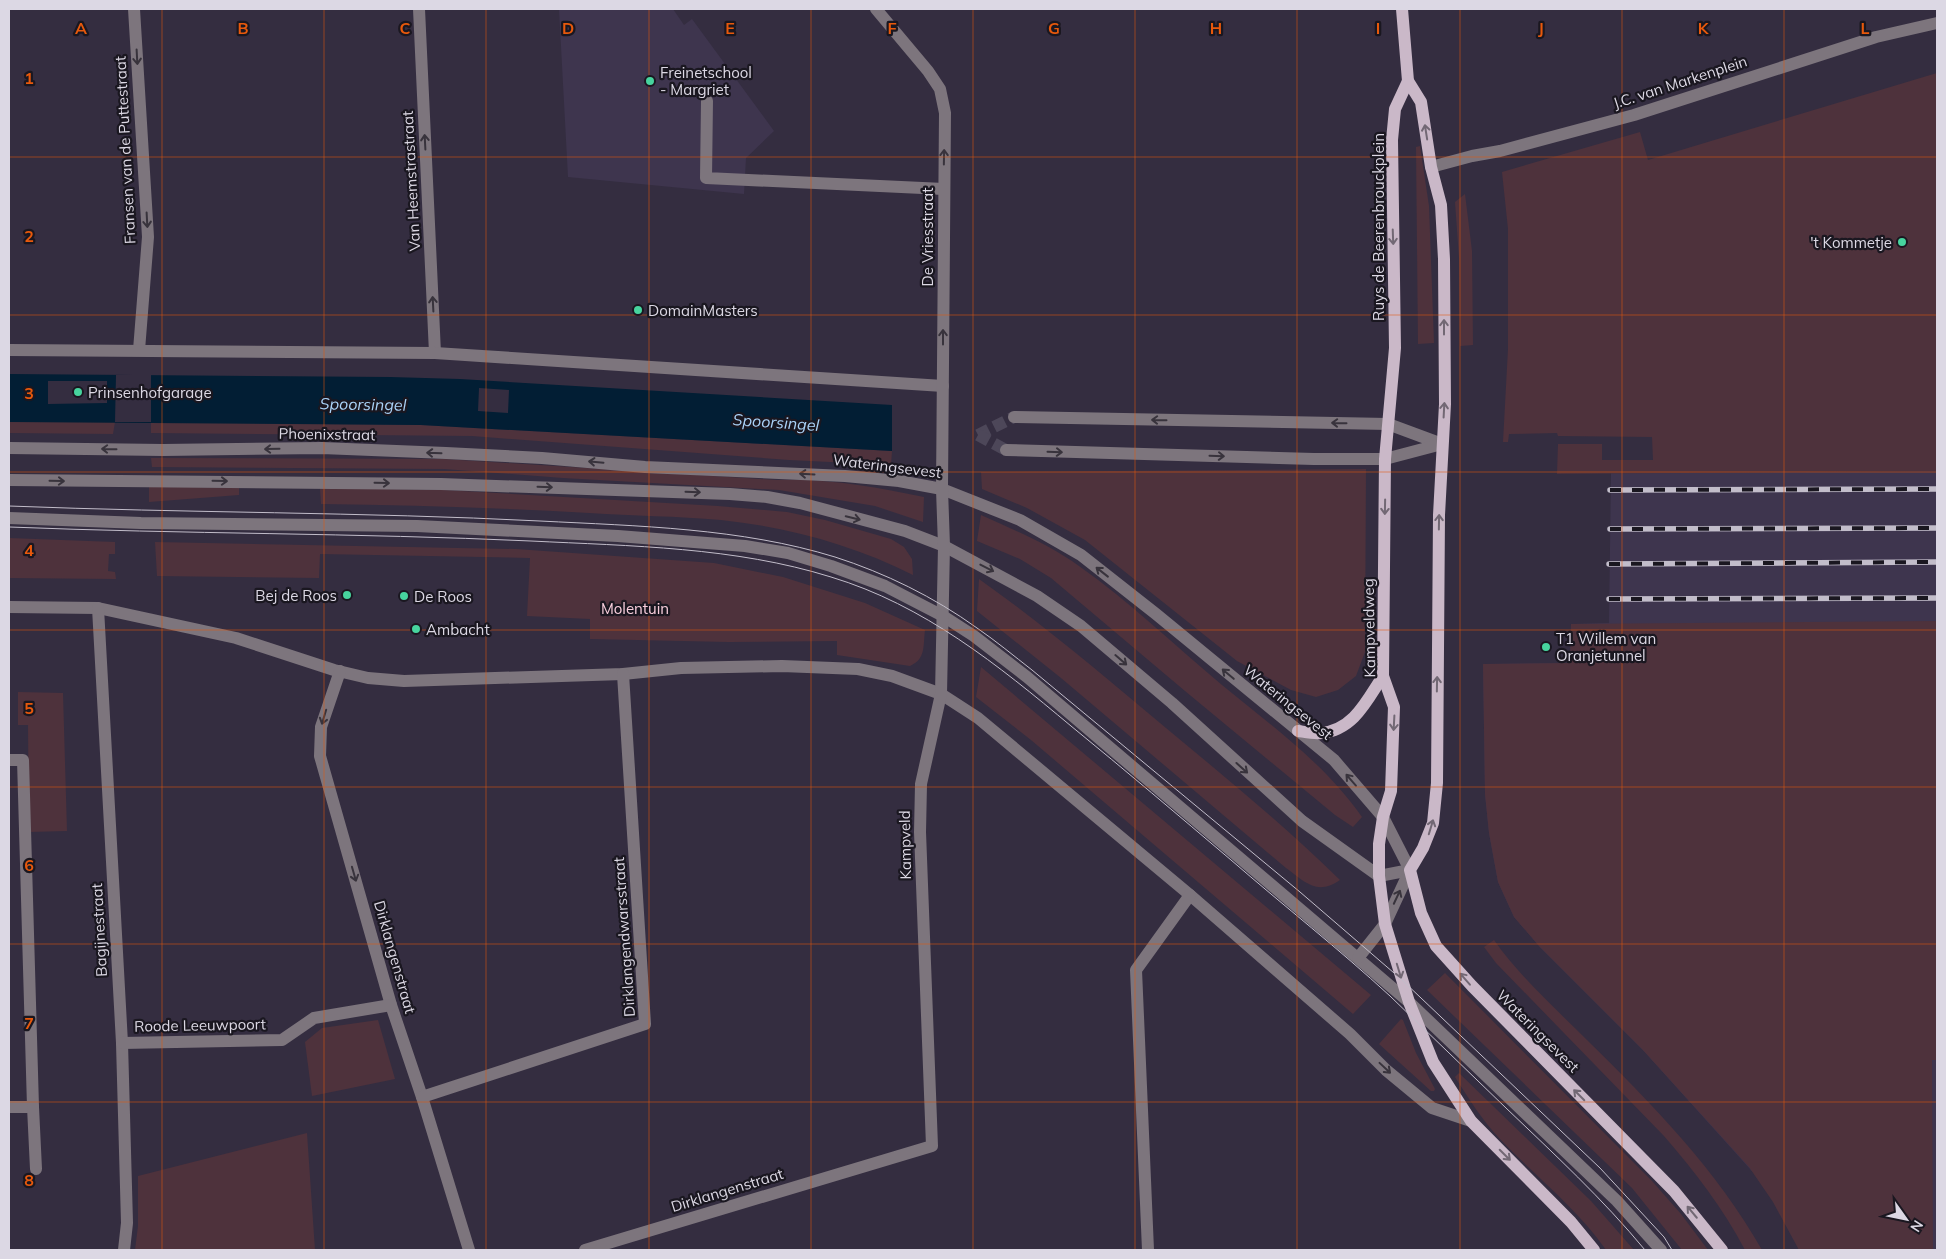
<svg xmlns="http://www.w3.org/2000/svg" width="1946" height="1259" font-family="Mulish,sans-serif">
  <rect width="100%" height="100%" fill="#342d40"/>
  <g fill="#3e354e">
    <path d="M559 9H673L684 25 692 19 774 131 746 158 744 194 568 177Z"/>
    <path d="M1937 471V1250H1823L1642 1049 1539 946 1514 917 1498 882 1489 833 1485 794 1483 664 1570 663 1571 624 1609 623 1611 473Z"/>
  </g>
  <g fill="#4e323c">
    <path d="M1937 73V471L1557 474 1558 444H1602V460H1653L1652 437 1558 436 1557 433 1509 434 1508 442H1503L1508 349V229L1502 172 1640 132 1648 160Z"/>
    <path d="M1420 146 1429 206 1434 343 1418 344 1416 147Z"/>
    <path d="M1465 194 1472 251 1473 345 1460 346 1459 258 1455 202Z"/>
    <path d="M9 422H115L113 434 9 433Z"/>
    <path d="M151 422 421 425 892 451 891 465 789 460 472 436 151 433Z"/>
    <path d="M151 458 444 459 777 480C826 478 876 487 924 497L923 522 875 506 779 490 563 478 444 469 152 467Z"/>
    <path d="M1366 469 1365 652 1356 676 1338 690 1316 697 1291 690 1237 661 1085 540 1027 508 982 489 981 472Z"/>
    <path d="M149 486 239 488V495L149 502Z"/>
    <path d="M320 488 444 490 718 506 787 512 825 520 891 539 904 547 912 559 913 575C854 545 787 527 721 520 677 516 633 516 589 513 499 508 410 505 321 504Z"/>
    <path d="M981 515C1014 530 1049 544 1079 566 1129 601 1174 645 1222 685 1272 726 1325 764 1362 817L1353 827 1335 815 1185 691 1051 578 1020 559 977 541Z"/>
    <path d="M9 538 115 542V554H109L108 571 115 572 116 579 9 578Z"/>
    <path d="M155 542 516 549 714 563 783 577 865 603 925 630C923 646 926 659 910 666L837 655V641L729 642 590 639V619L527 616 530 558 320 554 319 578 157 576Z"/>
    <path d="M979 579C1044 625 1105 677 1166 728 1225 777 1285 826 1340 880 1317 896 1305 882 1286 868L1061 678 977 611Z"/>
    <path d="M1937 621V1060H1932L1933 1250H1799L1773 1202 1749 1167 1642 1049 1539 946 1514 917 1498 882 1489 833 1485 794 1483 664 1570 663 1571 624Z"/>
    <path d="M981 667 1371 995 1353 1014 1031 740 976 697Z"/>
    <path d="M18 692 63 693 67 831 29 832 28 725H18Z"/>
    <path d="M1494 940C1520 977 1555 1008 1587 1040 1652 1104 1717 1170 1762 1250H1745C1723 1208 1695 1172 1664 1136L1496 963 1484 947Z"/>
    <path d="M1445 973 1652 1181 1681 1214 1708 1250H1682L1632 1188 1427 990Z"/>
    <path d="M1401 1019 1403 1020 1416 1053 1435 1089 1434 1091H1431L1379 1044Z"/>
    <path d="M378 1020 395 1079 312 1096 305 1042 322 1028Z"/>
    <path d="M1459 1073 1591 1201 1634 1250H1606C1577 1208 1535 1176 1500 1139 1482 1120 1469 1099 1455 1077Z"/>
    <path d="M307 1133 315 1250H135L138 1226V1176Z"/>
  </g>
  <path fill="#021e34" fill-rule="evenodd" d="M9 374 390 377 460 379 892 405V451L421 425 9 422ZM48 381H107V403L48 404ZM479 388 509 390 508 413 478 411Z"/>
  <path fill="#342d40" d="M116 375H151V422H115Z"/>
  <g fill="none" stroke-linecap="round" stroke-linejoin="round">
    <g stroke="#4d4759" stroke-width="12" stroke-dasharray="12 6" stroke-linecap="butt">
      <path d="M978 435 1014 417"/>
      <path d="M978 435 1006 450"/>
    </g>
    <g stroke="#7d757d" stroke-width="12">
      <path d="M134 9 148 237 139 350"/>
      <path d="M419 9 435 353"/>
      <path d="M707 101 706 178 944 189"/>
      <path d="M1431 167 1472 156 1500 151 1634 115 1876 37 1937 23"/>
      <path d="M9 350 435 353 943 386"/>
      <path d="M1014 417 1388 424 1442 444"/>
      <path d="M9 448 163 450 322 448 446 453 542 458 645 467 845 476 899 481 942 489 1020 520 1081 555 1156 614 1334 760 1383 817 1410 870"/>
      <path d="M1006 450 1314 459H1385L1442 444"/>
      <path d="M9 480 441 484 730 494 767 497 800 503 905 531 944 546 1037 596 1081 626 1172 703 1302 821 1379 876 1410 870"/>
      <path d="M9 518 141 523 417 526 618 536 745 546 788 553 831 566 885 586 943 616 974 636 1027 677 1409 1002 1617 1201 1661 1250"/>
      <path d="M9 607 98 608 236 638 334 670 368 678 404 681 623 674 681 668 782 666 858 669 892 676 941 694 978 718 1190 895 1350 1034 1386 1070 1432 1108 1471 1121"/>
      <path d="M98 608 122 1043 127 1223 124 1250"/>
      <path d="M340 671 321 727 320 756 391 1005 422 1097 469 1250"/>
      <path d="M9 760H23L33 1107H9"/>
      <path d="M1358 958 1385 924 1410 870"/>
      <path d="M122 1043 282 1040 314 1018 391 1005"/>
      <path d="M422 1097 645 1024 623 674"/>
      <path d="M33 1107 36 1169"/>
      <path d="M585 1250 932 1146 920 832 921 784 941 694 944 546 942 489 945 113 940 89 928 71 876 9"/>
      <path d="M1148 1250 1136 970 1190 895"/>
    </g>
    <g stroke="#cab8c8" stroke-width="12">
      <path d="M1402 9 1408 81 1421 102 1431 167 1441 205 1444 259 1445 404 1439 515 1437 783 1433 823 1423 848 1410 870 1421 913 1436 946 1472 986 1674 1191 1722 1250"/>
      <path d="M1408 81 1395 109 1392 140 1395 348 1385 459 1383 676 1394 707 1391 791 1383 817 1379 844V876L1385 924 1409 1002 1433 1062 1471 1121 1571 1222 1594 1250"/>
      <path d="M1298 731C1305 732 1314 734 1321 733 1354 730 1367 700 1383 676"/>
    </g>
    <g stroke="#c2bdca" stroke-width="1">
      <path d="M9 506C186 513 363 512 540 521 638 526 741 528 835 557 885 573 934 597 977 628 996 641 1014 656 1032 670L1300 892 1401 979 1600 1168 1664 1237 1672 1250"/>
      <path d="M9 527C183 534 357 533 531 541 631 546 735 547 831 577 924 605 998 665 1071 726 1125 770 1178 815 1231 860 1284 906 1339 949 1390 996 1429 1033 1467 1071 1506 1108 1554 1154 1603 1199 1645 1250"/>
    </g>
    <g stroke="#c2bdca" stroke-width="5.5">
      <g id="rail">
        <path d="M1610 490 1937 489"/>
        <path d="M1610 529 1937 528"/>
        <path d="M1609 564 1937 562"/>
        <path d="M1609 599 1937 598"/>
      </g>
    </g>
    <use href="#rail" stroke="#1a1720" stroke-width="4" stroke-dasharray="11" stroke-linecap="butt"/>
  </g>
  <defs><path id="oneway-shaft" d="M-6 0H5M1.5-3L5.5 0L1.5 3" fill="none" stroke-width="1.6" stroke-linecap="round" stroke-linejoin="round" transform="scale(1.25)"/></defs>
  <g stroke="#38333c">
    <use href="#oneway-shaft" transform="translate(137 57) rotate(87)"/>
    <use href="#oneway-shaft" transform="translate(425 142) rotate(-93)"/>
    <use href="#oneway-shaft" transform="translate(944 157) rotate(-89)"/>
    <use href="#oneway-shaft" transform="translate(147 220) rotate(87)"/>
    <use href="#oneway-shaft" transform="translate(433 304) rotate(-93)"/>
    <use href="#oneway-shaft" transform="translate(943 337) rotate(-90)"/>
    <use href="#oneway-shaft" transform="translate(1159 420) rotate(-179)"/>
    <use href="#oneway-shaft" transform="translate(1339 423) rotate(-179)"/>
    <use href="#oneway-shaft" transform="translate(109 449) rotate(-179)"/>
    <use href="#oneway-shaft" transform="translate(272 449) rotate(179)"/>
    <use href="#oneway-shaft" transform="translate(1055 452) rotate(2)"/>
    <use href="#oneway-shaft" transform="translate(434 453) rotate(-178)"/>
    <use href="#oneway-shaft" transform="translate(1217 456) rotate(2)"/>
    <use href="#oneway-shaft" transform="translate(596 462) rotate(-175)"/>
    <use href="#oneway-shaft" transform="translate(807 474) rotate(-177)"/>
    <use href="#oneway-shaft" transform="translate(57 481) rotate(1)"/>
    <use href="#oneway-shaft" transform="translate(220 481) rotate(1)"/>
    <use href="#oneway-shaft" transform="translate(382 483) rotate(1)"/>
    <use href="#oneway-shaft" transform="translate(545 487) rotate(2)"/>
    <use href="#oneway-shaft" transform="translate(693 492) rotate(2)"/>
    <use href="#oneway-shaft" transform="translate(853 518) rotate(14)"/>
    <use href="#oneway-shaft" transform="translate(987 568) rotate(27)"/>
    <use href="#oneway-shaft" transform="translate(1102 572) rotate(-142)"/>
    <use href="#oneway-shaft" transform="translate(1121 660) rotate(41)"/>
    <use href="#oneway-shaft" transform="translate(1228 674) rotate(-140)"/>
    <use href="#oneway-shaft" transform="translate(324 717) rotate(107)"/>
    <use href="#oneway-shaft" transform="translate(1242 768) rotate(42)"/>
    <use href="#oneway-shaft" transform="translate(1351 780) rotate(-131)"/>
    <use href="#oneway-shaft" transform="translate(354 874) rotate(74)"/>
    <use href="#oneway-shaft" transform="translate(1397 897) rotate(-65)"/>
    <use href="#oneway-shaft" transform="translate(1385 1068) rotate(43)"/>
  </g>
  <g stroke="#726874">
    <use href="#oneway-shaft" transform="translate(1426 132) rotate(-99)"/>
    <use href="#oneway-shaft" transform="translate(1393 237) rotate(88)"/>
    <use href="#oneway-shaft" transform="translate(1444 327) rotate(-90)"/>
    <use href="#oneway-shaft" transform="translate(1444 410) rotate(-87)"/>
    <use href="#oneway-shaft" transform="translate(1385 507) rotate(91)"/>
    <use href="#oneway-shaft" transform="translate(1439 522) rotate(-89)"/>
    <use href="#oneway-shaft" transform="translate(1437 684) rotate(-89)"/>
    <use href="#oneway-shaft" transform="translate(1394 723) rotate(93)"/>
    <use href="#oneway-shaft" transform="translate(1431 827) rotate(-73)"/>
    <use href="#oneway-shaft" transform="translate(1399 971) rotate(73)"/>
    <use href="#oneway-shaft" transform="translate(1465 979) rotate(-131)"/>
    <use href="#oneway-shaft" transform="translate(1579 1095) rotate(-135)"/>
    <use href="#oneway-shaft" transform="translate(1505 1155) rotate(45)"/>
    <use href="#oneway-shaft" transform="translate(1692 1212) rotate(-130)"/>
  </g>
  <path fill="none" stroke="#e8590c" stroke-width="1" stroke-opacity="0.55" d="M162 9V1250M324 9V1250M486 9V1250M649 9V1250M811 9V1250M973 9V1250M1135 9V1250M1297 9V1250M1460 9V1250M1622 9V1250M1784 9V1250M9 157H1937M9 315H1937M9 472H1937M9 630H1937M9 787H1937M9 944H1937M9 1102H1937"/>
  <g fill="#47d49e" stroke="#1a1720" stroke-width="2">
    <circle cx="650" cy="81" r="5"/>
    <circle cx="1902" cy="242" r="5"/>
    <circle cx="638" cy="310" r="5"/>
    <circle cx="78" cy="392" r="5"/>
    <circle cx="347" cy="595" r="5"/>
    <circle cx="404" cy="596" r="5"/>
    <circle cx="416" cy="629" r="5"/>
    <circle cx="1546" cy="647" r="5"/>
  </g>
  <g text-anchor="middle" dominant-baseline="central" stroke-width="4.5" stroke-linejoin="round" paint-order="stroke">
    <g font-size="15" fill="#dcd8e4" stroke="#1a1720" text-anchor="start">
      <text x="660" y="72">Freinetschool<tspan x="660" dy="17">- Margriet</tspan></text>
      <text x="1892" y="242" text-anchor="end">'t Kommetje</text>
      <text x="648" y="310">DomainMasters</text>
      <text x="88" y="392">Prinsenhofgarage</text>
      <text x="337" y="595" text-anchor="end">Bej de Roos</text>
      <text x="414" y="596">De Roos</text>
      <text x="426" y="629">Ambacht</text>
      <text x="1556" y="638">T1 Willem van<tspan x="1556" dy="17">Oranjetunnel</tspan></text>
    </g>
    <g font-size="15" fill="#dcd8e4" stroke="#1a1720">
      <text transform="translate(1680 82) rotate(-18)">J.C. van Markenplein</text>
      <text transform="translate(125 150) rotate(-93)">Fransen van de Puttestraat</text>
      <text transform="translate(411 181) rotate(-93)">Van Heemstrastraat</text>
      <text transform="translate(1378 227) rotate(-90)">Ruys de Beerenbrouckplein</text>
      <text transform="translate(927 237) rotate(-90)">De Vriesstraat</text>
      <text transform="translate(327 434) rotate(1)">Phoenixstraat</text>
      <text transform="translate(887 466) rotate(7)">Wateringsevest</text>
      <text transform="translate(1369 628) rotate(-91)">Kampveldweg</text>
      <text transform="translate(1288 702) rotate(39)">Wateringsevest</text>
      <text transform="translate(905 845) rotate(-91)">Kampveld</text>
      <text transform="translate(99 930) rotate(-93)">Bagijnestraat</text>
      <text transform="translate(624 937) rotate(-94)">Dirklangendwarsstraat</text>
      <text transform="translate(395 957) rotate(74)">Dirklangenstraat</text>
      <text transform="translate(200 1025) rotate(-1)">Roode Leeuwpoort</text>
      <text transform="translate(1538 1031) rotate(45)">Wateringsevest</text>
      <text transform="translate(727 1190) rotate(-17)">Dirklangenstraat</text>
    </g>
    <g font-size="15" fill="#f9cfdd" stroke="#1a1720">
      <text x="635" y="608">Molentuin</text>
    </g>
    <g font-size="16" font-style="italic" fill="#aad2f7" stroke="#1a1720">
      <text transform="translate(363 404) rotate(1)">Spoorsingel</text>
      <text transform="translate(776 422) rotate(4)">Spoorsingel</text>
    </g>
  </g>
  <g font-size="16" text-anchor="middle" font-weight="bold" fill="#e8590c" stroke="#1a1720" stroke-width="4.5" stroke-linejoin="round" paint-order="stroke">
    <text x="81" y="34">A</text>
    <text x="243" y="34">B</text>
    <text x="405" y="34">C</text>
    <text x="568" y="34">D</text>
    <text x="730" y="34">E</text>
    <text x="892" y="34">F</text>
    <text x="1054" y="34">G</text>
    <text x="1216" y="34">H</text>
    <text x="1378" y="34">I</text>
    <text x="1541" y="34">J</text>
    <text x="1703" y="34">K</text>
    <text x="1865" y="34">L</text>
    <text x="29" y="84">1</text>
    <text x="29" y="242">2</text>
    <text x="29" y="399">3</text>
    <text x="29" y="556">4</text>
    <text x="29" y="714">5</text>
    <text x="29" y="871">6</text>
    <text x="29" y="1029">7</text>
    <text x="29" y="1186">8</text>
  </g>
  <rect width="1946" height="1259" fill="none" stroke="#dcd8e4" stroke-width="20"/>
  <g transform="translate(1906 1219) rotate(123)" stroke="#1a1720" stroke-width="4" paint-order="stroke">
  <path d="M0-4L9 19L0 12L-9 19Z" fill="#dcd8e4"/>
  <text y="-8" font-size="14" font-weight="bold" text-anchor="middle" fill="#dcd8e4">N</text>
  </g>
</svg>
